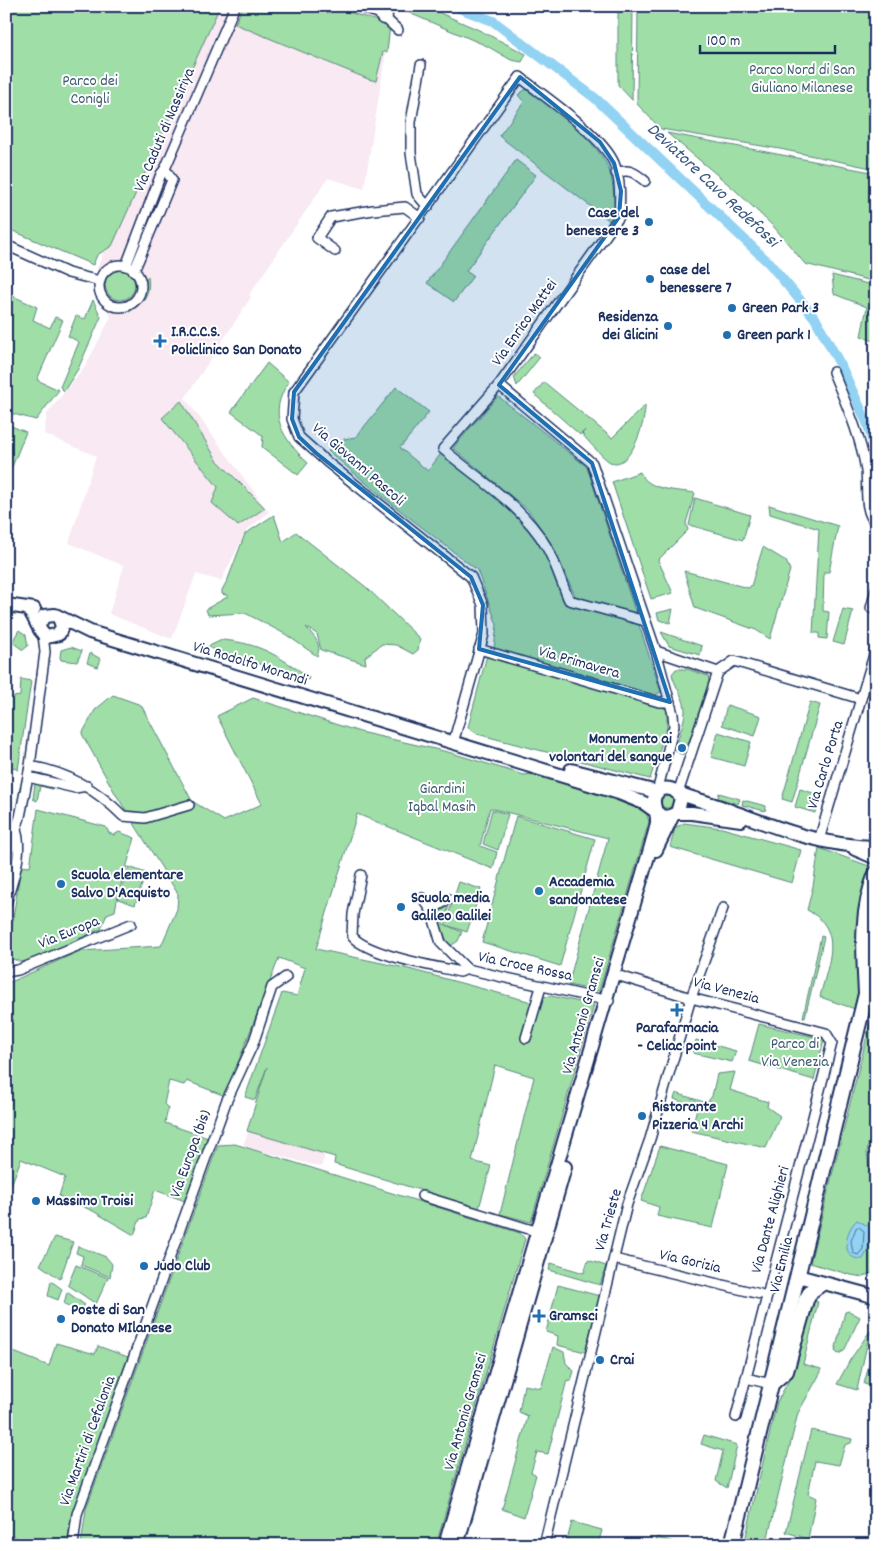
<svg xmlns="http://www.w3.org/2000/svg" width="882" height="1551" font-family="Dekko,sans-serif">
  <rect width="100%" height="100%" fill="#fff"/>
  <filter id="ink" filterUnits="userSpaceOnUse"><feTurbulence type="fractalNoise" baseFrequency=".02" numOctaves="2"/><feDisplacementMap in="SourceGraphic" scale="10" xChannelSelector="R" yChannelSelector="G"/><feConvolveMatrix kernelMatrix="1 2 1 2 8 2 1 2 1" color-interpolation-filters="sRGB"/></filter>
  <g filter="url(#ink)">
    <g fill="#f8e9f2">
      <path d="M208 6H376L375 14 391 20 364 189 328 178 249 295 251 297 185 398 269 512 246 531 221 581 196 574 172 639 109 614 124 566 69 543 96 456 44 434 47 414 86 365 111 317 96 293 97 268Z"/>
      <path d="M649 824 658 828 449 1545H436Z"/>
      <path d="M276 1058 348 1080 321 1167 243 1146Z"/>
    </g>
    <g fill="#9fdea6" stroke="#5d8682">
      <path d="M6 6H220L112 246 97 255 93 265 6 228Z"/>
      <path d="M243 6H329L390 25 387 52H383L376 81 368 79 235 24Z"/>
      <path d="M392 6H424L479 30 526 54 522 62 511 60 487 46 402 10 393 13Z"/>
      <path d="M618 6H633L632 100 618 85Z"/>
      <path d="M638 6H876V169L780 149 661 129 637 104Z"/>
      <path d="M526 89C554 112 599 139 610 173 614 186 614 202 615 216L611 222 499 136 524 102 518 95Z"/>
      <path d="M667 133 876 173V282L805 264 774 227 734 189Z"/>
      <path d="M516 160 536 175 466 271 473 276 454 302 427 283Z"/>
      <circle cx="120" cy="285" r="15"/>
      <path d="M832 275 876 286V342L861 336 867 307 834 294Z"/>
      <path d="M148 277C151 294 143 304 129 312L127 309C141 302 147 294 146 278Z"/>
      <path d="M6 293 37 307 33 320 50 328 55 317 63 320 37 380 59 390 36 420 6 412Z"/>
      <path d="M93 300 101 317 78 369 64 391 60 387 79 342 68 336 76 316 85 319Z"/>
      <path d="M534 353 540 357 517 386 514 377Z"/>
      <path d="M267 363 289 382C266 414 283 439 308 463L298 475 262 447 263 436 231 412Z"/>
      <path d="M544 382 612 438 645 405C646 419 632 471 610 462 603 458 588 441 582 434L585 430 580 435 534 394Z"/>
      <path d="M396 387 429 412 400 448 428 471 442 452 522 517 541 545 565 602 639 625 661 692 655 695 494 648 497 625 477 570 379 494 328 451 344 439 356 437Z"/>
      <path d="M498 396 587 467 636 614 608 608 575 596 553 546 528 510 453 448Z"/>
      <path d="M181 401 217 460 265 508 238 526 212 503 218 487 162 418Z"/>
      <path d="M6 424 26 432 6 482Z"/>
      <path d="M640 472C648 491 677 490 695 493L686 523 688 530 658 560 673 593 651 599 612 482Z"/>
      <path d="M695 498 750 515 743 540 689 525Z"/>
      <path d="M769 505 838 526 829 572H824L823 611 829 612 827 639 819 638V633H813L819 529 770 514Z"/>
      <path d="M274 515 283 542 296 532 366 587 420 639 418 650 413 654 396 645 382 644 365 657 366 664 321 650 317 634 306 627C312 635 323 643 317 656L285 634 245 613 208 615 206 609 229 596 222 594V590L228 579 245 534Z"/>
      <path d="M763 547 786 561 790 570 770 639 756 630 695 608 684 571 748 588 751 586Z"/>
      <path d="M673 609 670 623 659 620 657 613Z"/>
      <path d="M843 609 853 611 844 645 833 642Z"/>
      <path d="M19 630 26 635 28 646 23 650 12 642Z"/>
      <path d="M661 632 702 646 700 655 669 646Z"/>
      <path d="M222 640C260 643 278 656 309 677L308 680 207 647Z"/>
      <path d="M71 647 82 651 77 662 61 660 60 657 61 650Z"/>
      <path d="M90 653 101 659 98 667 87 663Z"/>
      <path d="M487 655 667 709V727L650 779 477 734 468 727Z"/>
      <path d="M676 669H687L708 676 709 681 685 754H680L676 751C677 737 684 725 685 712 686 699 674 686 672 674Z"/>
      <path d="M21 679 31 681 18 770 6 764V698L20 696Z"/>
      <path d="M113 695 141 705 192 801 224 821 262 804 217 716 253 698 360 732 448 752 524 775 532 774 602 795 646 812 649 822 599 991 568 985 608 838 490 808 480 846 497 852 493 869 357 814 316 949 405 968 528 1001 538 1009 543 997 551 996 594 1005 531 1222 500 1214 534 1077 495 1065 472 1161 491 1166 479 1208 334 1164 335 1157 247 1131 267 1067 255 1100 245 1097 282 993 297 996 305 968 279 958 225 1096 187 1081 184 1085 169 1081 164 1104 168 1108 165 1123 208 1138 185 1201 155 1190 146 1218 140 1219 134 1235 93 1211 59 1196 65 1177 21 1159 6 1199V984L80 951 161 946 177 909 178 894 115 793 82 734 95 710Z"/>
      <path d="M810 702 820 705 792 802 782 799Z"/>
      <path d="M727 705 761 716 755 736 722 725Z"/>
      <path d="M718 732 751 742 744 766 711 757Z"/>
      <path d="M35 783 52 785V789L40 786 37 801 33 799Z"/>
      <path d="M800 789 820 795 815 813 795 807Z"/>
      <path d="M719 793 740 799 738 804 718 798Z"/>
      <circle cx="667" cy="802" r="6"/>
      <path d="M743 800 766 806 765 811 742 805Z"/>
      <path d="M38 809 106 827 109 833 114 835 119 832 135 838 118 895 115 911 107 914 101 929 24 963 7 957 21 866 30 867Z"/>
      <path d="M492 810 508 814 498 850 483 844Z"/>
      <path d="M516 816 595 839 560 966 482 942Z"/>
      <path d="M684 823 722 828 801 850 792 883 670 847 675 828Z"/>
      <path d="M819 848 869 866 872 871 860 992 855 1009 820 997C828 963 845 930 807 910L813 886Z"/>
      <path d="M129 867 146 873 135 905 118 899Z"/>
      <path d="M459 882 481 889 467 932 446 925 462 932 458 941 449 947 436 914 449 906 443 924 445 925Z"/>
      <path d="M821 936 824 937 805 1017H803Z"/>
      <path d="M876 1000V1098L867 1153 876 1215V1264L874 1272 863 1277 851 1275 810 1263Z"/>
      <path d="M759 1024 824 1039 814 1080 749 1061Z"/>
      <path d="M696 1040 736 1051 732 1062 693 1053Z"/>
      <path d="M735 1072 730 1090 768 1102 767 1107 780 1116 766 1148 691 1131 697 1108 674 1099 676 1093 707 1103 712 1096 717 1074Z"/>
      <path d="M235 1144 520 1233 525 1239 436 1545H81L86 1509 218 1145Z"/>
      <path d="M660 1146 728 1164 713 1228 657 1216 659 1207 641 1201Z"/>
      <path d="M55 1237 73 1242 60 1279 40 1265Z"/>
      <path d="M78 1246 106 1257 112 1264 110 1277 81 1265 83 1256 76 1253Z"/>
      <path d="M588 1260 606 1266 600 1285 549 1270 551 1263 584 1273Z"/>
      <path d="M76 1265 108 1278 96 1304 68 1285Z"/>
      <path d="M51 1281 62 1289 58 1300 48 1296Z"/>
      <path d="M558 1285 600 1296 585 1352 557 1345 558 1336 546 1332Z"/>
      <path d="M67 1292 85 1305 80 1310 64 1304Z"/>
      <path d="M811 1300 818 1302 803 1364 821 1369V1372L798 1413 766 1545H744L777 1402 797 1365Z"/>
      <path d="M849 1311 860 1317 844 1351 838 1354 835 1351 845 1312Z"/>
      <path d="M870 1331 857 1390 837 1384 850 1360Z"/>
      <path d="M876 1338V1387L864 1384Z"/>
      <path d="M56 1343 95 1354 98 1346 128 1357 70 1523 67 1545H6V1349L49 1366Z"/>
      <path d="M553 1347 564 1352 566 1363 574 1371 571 1381 567 1380 548 1454 537 1452 531 1472 536 1475 524 1517 502 1509 528 1416 519 1412 524 1385 541 1388Z"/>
      <path d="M811 1430 852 1439 851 1443 845 1445 839 1465 815 1461 808 1494 816 1498 808 1539 786 1532Z"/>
      <path d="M704 1435 737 1445 727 1488 716 1481 723 1451 701 1444Z"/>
      <path d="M572 1522 602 1530 598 1545H585L567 1540Z"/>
      <path d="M657 1537 683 1545H655Z"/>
    </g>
    <path fill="#92d2f3" stroke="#6291b7" d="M857 1220 870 1227 868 1250 863 1259C840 1261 844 1231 857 1220Z"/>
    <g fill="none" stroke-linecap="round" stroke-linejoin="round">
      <path stroke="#4b709a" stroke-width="1" d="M859 1227 864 1231 863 1249 858 1255 853 1253 851 1241 856 1228Z"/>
      <path stroke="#92d2f3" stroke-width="10" d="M454 6 493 21 595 98 769 263 815 318 841 366 868 425 876 453"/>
      <g stroke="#1b2f5e" stroke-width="12">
        <g id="street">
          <path d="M358 6 381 14"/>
          <circle cx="384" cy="16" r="3.5"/>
          <path d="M386 19 398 30"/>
          <path d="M421 65 411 122V153L417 194 428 207"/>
          <path d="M616 173C630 168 635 173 645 181"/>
          <path d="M6 245 68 273 100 281"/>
          <path d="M335 251 317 238 331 217 373 210 405 207 420 218"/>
          <circle cx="120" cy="286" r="21"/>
          <path d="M126 266 161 174 165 169 235 6"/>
          <path d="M134 271 172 180 165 169"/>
          <path d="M833 372C846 404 861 436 866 471 868 486 863 512 876 523"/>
          <path d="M499 385 443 449C478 479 523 506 546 546 556 563 561 582 569 600L645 621"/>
          <path d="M871 608 876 590"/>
          <path d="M479 649 659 702H670"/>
          <path d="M718 672 734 661 861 699"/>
          <path d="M455 736 484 634 483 605 471 577 327 462 299 437 292 419 294 392 520 77C546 98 601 134 614 163 621 180 620 199 619 217L499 385 592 463 656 651"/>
          <path d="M30 766C68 773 96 789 123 816L145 818 189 805"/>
          <path d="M28 777 75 788 87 786"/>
          <path d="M657 792 674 726 673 714 656 651 718 672 678 793"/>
          <path d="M819 840 876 648"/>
          <path d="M6 859 20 817 30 766 45 652 43 635"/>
          <path d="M361 875 353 914 352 936C367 955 434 966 460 972L467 969"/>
          <path d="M423 898 431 910 441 943 467 969 609 1001"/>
          <path d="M6 904C12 881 24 853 16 830"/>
          <path d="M431 910 449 899"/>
          <path d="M6 972 18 970 131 924"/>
          <path d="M613 974 691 998 826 1033 832 1043 736 1417"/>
          <path d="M526 1038 541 987"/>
          <path d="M876 1130V1174"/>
          <path d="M422 1196 542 1233"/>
          <path d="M614 1259 760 1294"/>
          <path d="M746 1378 771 1384"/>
          <path d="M6 1540 20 1545"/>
          <path d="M73 1545 77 1514 226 1102 253 1044 272 987 286 977"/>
          <path d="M544 1545 627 1204 650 1139 691 998 723 908"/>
        </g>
      </g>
      <g stroke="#1b2f5e" stroke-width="16">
        <g id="secondary">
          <path d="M6 605 34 609"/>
          <path d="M28 609C36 618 38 632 47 637L59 634 62 626 59 618"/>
          <path d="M39 625 44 616 55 615 90 632 619 793 644 803 662 816 668 817 677 813 681 799C677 790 671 787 661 789 647 799 658 809 657 822 656 830 653 838 651 846L445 1545"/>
          <path d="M571 770 657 792"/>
          <path d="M678 793C694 799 710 803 726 809 775 827 823 847 876 847"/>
          <path d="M677 813H692L741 820"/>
          <path d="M855 849 876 858"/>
          <path d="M656 850 673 815"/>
          <path d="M798 1276 876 1297"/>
          <path d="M457 1545 565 1167"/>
        </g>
      </g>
      <g stroke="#1b2f5e" stroke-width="18">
        <g id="primary">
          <path d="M866 993C864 953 860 913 876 874"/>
          <path d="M771 1384 786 1371 806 1300 811 1291 821 1284"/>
          <path d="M732 1545 866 994 876 976"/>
        </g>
      </g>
      <use href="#street" stroke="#fff" stroke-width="9"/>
      <use href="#secondary" stroke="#fff" stroke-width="12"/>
      <use href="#primary" stroke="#fff" stroke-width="14"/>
    </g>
  </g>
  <path fill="#1f6fb2" fill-opacity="0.2" stroke="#1f6fb2" stroke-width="4" stroke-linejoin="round" d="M520 77 600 142 614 163 621 191 619 217 499 385 592 463 670 702 479 649 483 605 471 577 316 453 299 437 292 419 294 392Z"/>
  <g fill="#1f6fb2" stroke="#fff" stroke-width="2">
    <circle cx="649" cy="222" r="5"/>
    <circle cx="650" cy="279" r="5"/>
    <circle cx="732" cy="308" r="5"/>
    <circle cx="668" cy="326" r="5"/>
    <circle cx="727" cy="335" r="5"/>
    <path d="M157.5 333.5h5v5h5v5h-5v5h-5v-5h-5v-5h5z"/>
    <circle cx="682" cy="748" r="5"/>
    <circle cx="61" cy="884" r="5"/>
    <circle cx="539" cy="891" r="5"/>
    <circle cx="401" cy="907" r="5"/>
    <path d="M674.5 1002.5h5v5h5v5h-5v5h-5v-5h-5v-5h5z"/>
    <circle cx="642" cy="1116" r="5"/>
    <circle cx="36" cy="1201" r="5"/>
    <circle cx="144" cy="1266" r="5"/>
    <path d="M536.5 1308.5h5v5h5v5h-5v5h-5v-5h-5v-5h5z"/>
    <circle cx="61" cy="1319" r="5"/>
    <circle cx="600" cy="1360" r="5"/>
  </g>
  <g text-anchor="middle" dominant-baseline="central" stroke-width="4" stroke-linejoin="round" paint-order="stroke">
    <g font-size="16" fill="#3c5b70" stroke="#fff">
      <text x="802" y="70">Parco Nord di San<tspan x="802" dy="18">Giuliano Milanese</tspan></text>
      <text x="90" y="81">Parco dei<tspan x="90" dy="18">Conigli</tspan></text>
      <text x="442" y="789">Giardini<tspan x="442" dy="18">Iqbal Masih</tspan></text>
      <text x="795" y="1044">Parco di<tspan x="795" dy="18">Via Venezia</tspan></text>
    </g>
    <g font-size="16" fill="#1b2f5e" stroke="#fff">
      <text transform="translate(165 130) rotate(-67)">Via Caduti di Nassiriya</text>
      <text transform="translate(525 323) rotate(-55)">Via Enrico Mattei</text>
      <text transform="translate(358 465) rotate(41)">Via Giovanni Pascoli</text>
      <text transform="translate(579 663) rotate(16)">Via Primavera</text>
      <text transform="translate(250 664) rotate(17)">Via Rodolfo Morandi</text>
      <text transform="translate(826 765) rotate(-73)">Via Carlo Porta</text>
      <text transform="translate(69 933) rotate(-22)">Via Europa</text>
      <text transform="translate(525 967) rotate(12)">Via Croce Rossa</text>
      <text transform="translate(726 991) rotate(15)">Via Venezia</text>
      <text transform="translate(584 1016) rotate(-74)">Via Antonio Gramsci</text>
      <text transform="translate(191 1154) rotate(-70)">Via Europa (bis)</text>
      <text transform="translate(609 1220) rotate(-74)">Via Trieste</text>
      <text transform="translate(771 1220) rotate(-75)">Via Dante Alighieri</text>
      <text transform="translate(690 1262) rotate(13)">Via Gorizia</text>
      <text transform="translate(782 1265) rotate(-76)">Via Emilia</text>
      <text transform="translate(466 1412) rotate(-74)">Via Antonio Gramsci</text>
      <text transform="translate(88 1441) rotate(-70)">Via Martiri di Cefalonia</text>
    </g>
    <g font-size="16" font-weight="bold" fill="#1b2f5e" stroke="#fff" text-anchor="start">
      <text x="639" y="213" text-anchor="end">Case del<tspan x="639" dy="18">benessere 3</tspan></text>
      <text x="660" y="270">case del<tspan x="660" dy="18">benessere 7</tspan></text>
      <text x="742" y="308">Green Park 3</text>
      <text x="658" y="317" text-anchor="end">Residenza<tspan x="658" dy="18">dei Glicini</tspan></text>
      <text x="171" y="332">I.R.C.C.S.<tspan x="171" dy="18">Policlinico San Donato</tspan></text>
      <text x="737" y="335">Green park 1</text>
      <text x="672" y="739" text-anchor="end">Monumento ai<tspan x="672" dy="18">volontari del sangue</tspan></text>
      <text x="71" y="875">Scuola elementare<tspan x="71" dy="18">Salvo D'Acquisto</tspan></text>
      <text x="549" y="882">Accademia<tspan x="549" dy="18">sandonatese</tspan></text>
      <text x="411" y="898">Scuola media<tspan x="411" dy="18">Galileo Galilei</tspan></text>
      <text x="677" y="1028" text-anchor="middle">Parafarmacia<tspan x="677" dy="18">- Celiac point</tspan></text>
      <text x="652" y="1107">Ristorante<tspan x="652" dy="18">Pizzeria 4 Archi</tspan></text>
      <text x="46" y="1201">Massimo Troisi</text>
      <text x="154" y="1266">Judo Club</text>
      <text x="71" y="1310">Poste di San<tspan x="71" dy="18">Donato MIlanese</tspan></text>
      <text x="549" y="1316">Gramsci</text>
      <text x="610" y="1360">Crai</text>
    </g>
    <g font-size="18" font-style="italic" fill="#395883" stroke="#fff">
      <text transform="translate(712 186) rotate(43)">Deviatore Cavo Redefossi</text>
    </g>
  </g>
  <rect width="882" height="1551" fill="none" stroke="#fff" stroke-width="25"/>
  <rect x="12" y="12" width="857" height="1526" fill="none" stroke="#1b2f5e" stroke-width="2" filter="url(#ink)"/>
  <path d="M700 45v8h135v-8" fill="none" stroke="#1b2f5e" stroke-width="2.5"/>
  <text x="707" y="45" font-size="15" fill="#1b2f5e" stroke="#ffffff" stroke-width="4" paint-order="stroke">100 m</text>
</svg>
